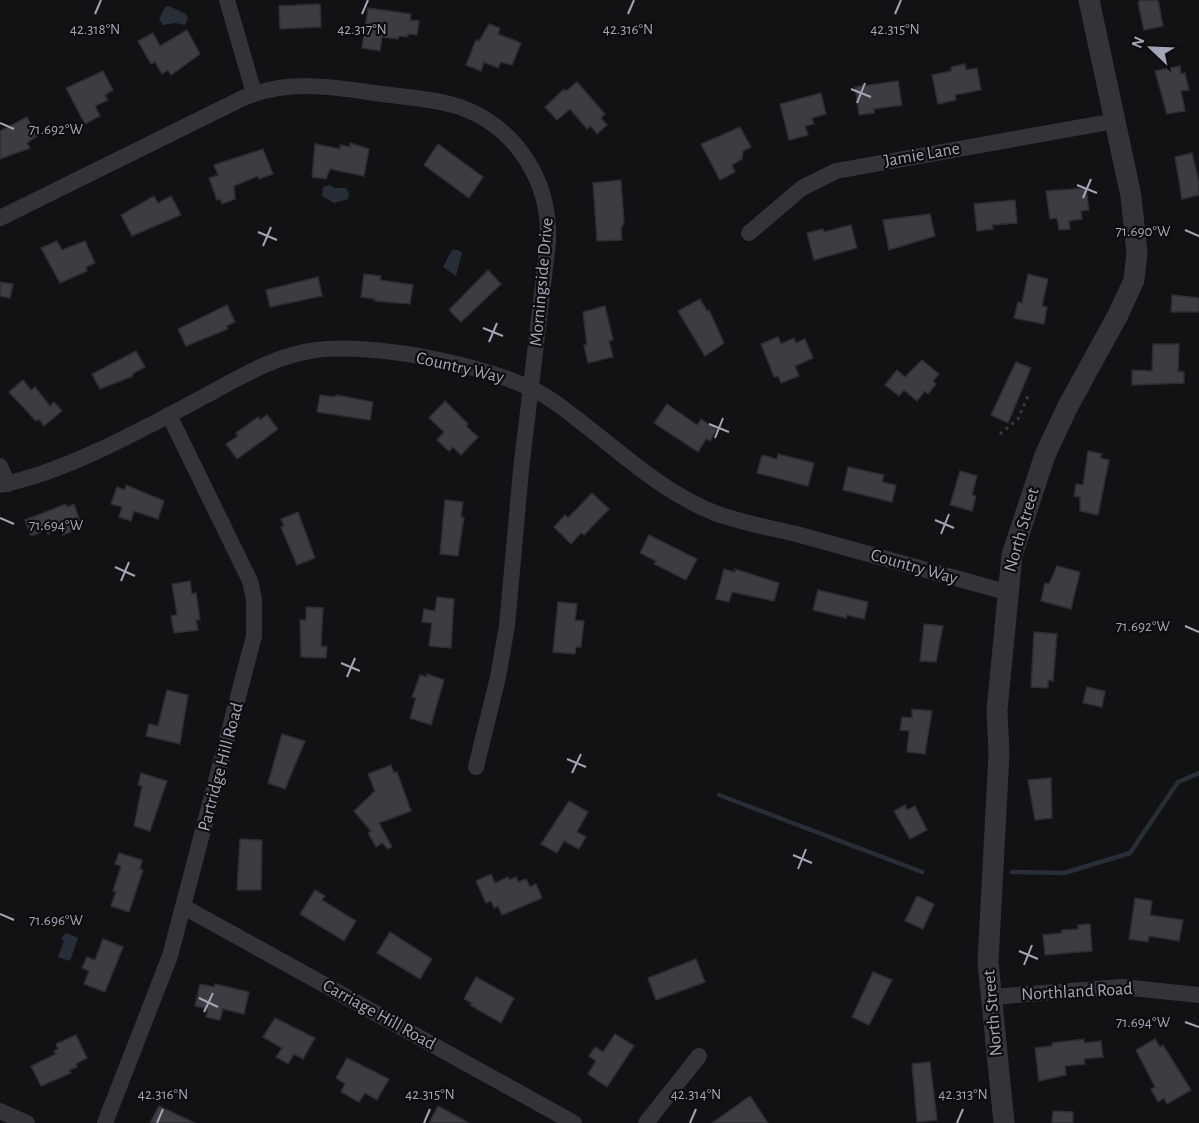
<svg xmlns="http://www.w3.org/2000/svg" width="1199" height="1123" font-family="'Alegreya Sans',sans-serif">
  <rect width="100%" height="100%" fill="#121214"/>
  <g fill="#272e38">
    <path d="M169 6 186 14 188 19 185 25 175 23 163 25 159 19 165 7Z"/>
    <path d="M330 185 335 188H346L349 193 348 199 334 203 322 196 323 187Z"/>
    <path d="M452 250H458L462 253 456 276 443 267Z"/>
    <path d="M66 933 78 938 70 961 58 957 64 941 61 939Z"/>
  </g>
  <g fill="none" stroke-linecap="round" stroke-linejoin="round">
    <g stroke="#272e38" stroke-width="4.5">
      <path d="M719 795 922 872"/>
      <path d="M1012 872 1064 873 1130 853 1178 782 1199 773"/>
    </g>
  </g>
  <g fill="#3c3c42" stroke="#2d2c30" stroke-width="1.5">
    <path d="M1140 0H1158L1163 26 1144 30 1138 3Z"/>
    <path d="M320 4 321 27 280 29 279 6Z"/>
    <path d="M368 8 411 14 410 20 419 21 417 35 408 34V37L399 36 398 39 382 37 380 51 362 48Z"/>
    <path d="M489 24 500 28 498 34 521 43 512 65 501 62 498 68 484 62 481 71 466 65 476 40 479 41Z"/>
    <path d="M187 30 200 54 171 75 168 70 162 74 155 62 151 64 138 41 153 33 160 46Z"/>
    <path d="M965 64 966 70 977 68 981 90 955 95 956 100 938 104 932 75 951 71V67Z"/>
    <path d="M1180 66 1181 74 1185 73 1189 90 1181 91 1185 111 1167 114 1155 71Z"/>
    <path d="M103 71 113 90 105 95 108 100 95 106 100 116 85 124 66 88Z"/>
    <path d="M898 81 902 105 874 109V113L859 115 855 87Z"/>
    <path d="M577 82 605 114 601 118 607 125 597 134 591 126 587 129 570 109 557 120 545 107 564 89 566 91Z"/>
    <path d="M821 93 826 114 812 118 814 124 805 126 808 135 789 140 780 104Z"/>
    <path d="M27 117 37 136 27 143 30 148 0 159V131Z"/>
    <path d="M740 127 751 147 743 151 742 159 732 165 735 172 720 180 701 144Z"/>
    <path d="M350 143 369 149 364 176 330 169 326 179 312 177 315 144 340 149V145L350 147Z"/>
    <path d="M438 144 483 177 469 198 424 165Z"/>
    <path d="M263 149 273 174 259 179 258 176 234 186 235 199 222 204 220 199 217 200 209 178 218 175 214 165Z"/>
    <path d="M1192 153 1199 181V195L1182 199 1175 157Z"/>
    <path d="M621 180 624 223 621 228 622 240 597 241 593 183Z"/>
    <path d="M1086 188 1089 210 1081 211 1082 219 1069 221 1070 229 1059 230 1057 218 1050 219 1046 191Z"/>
    <path d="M154 196 158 203 171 196 181 215 132 236 121 215Z"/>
    <path d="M1015 200 1017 223 992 225 993 229 977 231 974 204Z"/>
    <path d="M930 214 935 236 889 250 883 220Z"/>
    <path d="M851 225 857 248 814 260 807 233 823 229 824 232Z"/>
    <path d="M57 241 62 250 85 241 95 263 86 267 87 271 60 283 41 248Z"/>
    <path d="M488 270 501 284 461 322 449 310Z"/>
    <path d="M364 274 381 276 380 280 413 285 410 304 375 301V299L361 297Z"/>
    <path d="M1028 274 1048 279 1042 306 1047 307 1044 324 1014 318 1018 302 1022 303Z"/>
    <path d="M318 277 322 296 270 307 266 290Z"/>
    <path d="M0 282 13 284 10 298 0 296Z"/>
    <path d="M1172 295 1199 298V312H1171Z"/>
    <path d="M700 299 707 311 709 310 724 343 705 356 678 311Z"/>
    <path d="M227 305 235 322 226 326 228 329 186 346 178 329Z"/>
    <path d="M605 306 613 340 609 341 613 357 588 363 584 345H587L583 312Z"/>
    <path d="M778 337 781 344 794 338 796 343 805 339 813 358 795 366 799 376 781 383 778 376 774 377 761 344Z"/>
    <path d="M1153 344H1179L1178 371 1184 372V383L1132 385V370L1152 371Z"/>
    <path d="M136 351 145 367 132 374 133 376 100 389 92 374Z"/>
    <path d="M922 360 939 374 933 381 936 384 928 394 925 391 917 401 904 390 899 396 885 385 897 370 905 377Z"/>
    <path d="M1016 362 1031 368 1008 423 991 415Z"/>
    <path d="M23 380 31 390 35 387 50 406 54 402 62 411 44 426 39 419 36 421 9 392Z"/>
    <path d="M320 395 336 397V395L373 402 370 420 317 412Z"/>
    <path d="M445 401 468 424 466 426 478 437 461 455 453 447 449 451 437 440 444 432 429 418Z"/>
    <path d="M667 404 697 425 701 419 717 430 710 441 706 439 698 452 654 423Z"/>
    <path d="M267 415 278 429 237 459 226 444 238 436 236 433 258 417 260 420Z"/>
    <path d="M1088 451 1102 454 1100 458 1109 460 1098 515 1080 511V497L1074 496 1076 484 1083 485Z"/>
    <path d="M778 454 814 463 808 486 757 473 762 455 777 459Z"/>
    <path d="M848 467 884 475 882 482 896 485 892 502 843 490Z"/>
    <path d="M960 471 977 476 972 495 976 496 972 511 950 505Z"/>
    <path d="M126 485 164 501 158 519 134 511 131 521 119 517 122 507 111 504 117 487 125 490Z"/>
    <path d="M592 493 609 509 584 535 581 533 571 544 554 527 565 515 568 518Z"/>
    <path d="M445 500 463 502 461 517H464L458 556 440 554Z"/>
    <path d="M66 504 67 507 74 504 82 527 63 535 61 529 48 534 46 530 31 536 25 520Z"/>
    <path d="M298 512 315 558 297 565 281 527 284 526 281 519Z"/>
    <path d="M649 535 697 559 686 580 654 564 656 561 640 553Z"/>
    <path d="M1057 566 1080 572 1071 609 1041 601 1045 583 1049 584Z"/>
    <path d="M724 569 735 572V569L779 583 774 601 732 592 729 602 716 599Z"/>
    <path d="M190 581 192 594 196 593 200 620H196L198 630 174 633 171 616 177 615 172 584Z"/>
    <path d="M818 590 868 602 864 619 847 615 846 618 813 610Z"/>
    <path d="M437 597 454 599 451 648 429 646 432 623 422 622 424 609 435 611Z"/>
    <path d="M558 602 577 604 575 620 584 621 581 647H576L575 654 553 652Z"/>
    <path d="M306 607 323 608 321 646 327 647 326 658 301 657 300 620H306Z"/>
    <path d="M924 624 943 626 936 662 920 661Z"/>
    <path d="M1034 632 1057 634 1053 681 1048 680V688L1031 687Z"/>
    <path d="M427 674 444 680 431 725 410 718 416 698 412 697 420 675 427 677Z"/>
    <path d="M1087 687 1105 691 1102 707 1083 703Z"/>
    <path d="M167 690 188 695 180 744 146 736 149 724 158 726Z"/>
    <path d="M912 709 932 711 925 754 907 752 909 731 900 730 902 717 912 718Z"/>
    <path d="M282 734 305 741 285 789 268 783Z"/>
    <path d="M391 765 394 773 397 772 411 811 379 823 392 847 388 849 382 843 376 847 368 833 371 831 354 811 375 791 368 774Z"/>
    <path d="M141 773 167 781 150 831 134 826 142 786 138 785Z"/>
    <path d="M1051 778 1052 818 1035 820 1028 780Z"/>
    <path d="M569 801 588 812 577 832 586 837 579 849 564 841 557 853 541 844Z"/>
    <path d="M905 805 907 810 915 806 927 830 910 839 894 811Z"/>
    <path d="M240 839 262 840 261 890H237Z"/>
    <path d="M119 853 142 860 140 869 143 870 129 912 111 906 116 892 113 891 121 866 115 864Z"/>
    <path d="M491 874 495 883 508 877 509 880 516 877 518 882 526 879 530 887 536 884 542 898 502 915 498 906 494 908 491 901 486 903 476 881Z"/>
    <path d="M315 890 325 896 322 900 356 921 344 941 300 914Z"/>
    <path d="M917 896 934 904 923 929 905 921Z"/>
    <path d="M1135 898 1152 901 1150 915 1183 920 1179 941 1149 936 1148 942 1129 939Z"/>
    <path d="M1090 924 1092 951 1045 955 1043 935 1062 933V930L1078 929V925Z"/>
    <path d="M390 932 432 959 420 979 377 953Z"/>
    <path d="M103 939 123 947 105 992 84 984 89 971 82 968 87 957 95 960Z"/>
    <path d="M696 959 705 982 656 1000 648 978Z"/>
    <path d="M873 972 892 980 869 1025 852 1017Z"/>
    <path d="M476 977 514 998 501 1023 470 1005 472 1003 464 999Z"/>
    <path d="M200 984 214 987 215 984 249 992 244 1014 223 1009 220 1020 206 1017 208 1009 195 1006Z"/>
    <path d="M275 1018 315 1038 303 1059 294 1054 288 1064 276 1057 282 1048 263 1037Z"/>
    <path d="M615 1034 634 1046 607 1087 588 1074 596 1061 589 1056 595 1047 603 1052Z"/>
    <path d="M76 1035 87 1058 76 1064 77 1067 69 1070 71 1073 41 1086 31 1066 56 1054 54 1051 58 1049 56 1044Z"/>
    <path d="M1084 1039V1043L1101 1041 1103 1057 1084 1059 1085 1064 1065 1066 1066 1075 1039 1081 1035 1048 1052 1046V1043Z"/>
    <path d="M1155 1039 1160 1047 1163 1045 1191 1090 1167 1104 1164 1098 1158 1102 1151 1089 1155 1087 1136 1050Z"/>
    <path d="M347 1058 389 1079 377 1100 365 1093 359 1102 341 1092 345 1084 336 1078Z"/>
    <path d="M930 1062 937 1120 917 1122 912 1064Z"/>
    <path d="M750 1096 768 1123H712Z"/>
    <path d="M159 1106 195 1123H150Z"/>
    <path d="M438 1106 469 1123H429Z"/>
    <path d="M1053 1111 1073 1112V1123H1052Z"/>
  </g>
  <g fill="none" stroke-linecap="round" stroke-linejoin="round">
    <path stroke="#393a40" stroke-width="3" stroke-dasharray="3 4.5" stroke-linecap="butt" d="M1000 434 1018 419 1028 396"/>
    <g stroke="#333339" stroke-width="16">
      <path d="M227 0 254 93"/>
      <path d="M0 218 243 98C287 80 329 86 374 93 402 97 433 98 460 107 518 128 551 183 548 243L521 470 507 626 498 677 476 767"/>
      <path d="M749 233 802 188 836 171 1115 121"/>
      <path d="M0 466 8 484"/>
      <path d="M0 485C66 472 145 428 205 396 240 377 276 355 316 350 374 342 505 367 553 401 606 438 654 489 715 513 742 523 772 528 800 535 869 554 938 573 1006 592"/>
      <path d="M184 907 574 1123"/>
      <path d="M991 997 1122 987 1199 995"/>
      <path d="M0 1111 27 1123"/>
      <path d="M105 1123 170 956 254 636V599L250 581 169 415"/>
      <path d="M646 1123 699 1056"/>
    </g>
    <path stroke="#333339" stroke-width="21" d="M1004 1123 988 962 999 754 997 710 1012 555 1045 455 1068 406 1118 315 1134 280 1137 253 1131 196 1089 0"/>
  </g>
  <path fill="none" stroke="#a2a5b6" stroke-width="2" d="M95 14 101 0M362 14 368 0M628 14 634 0M895 14 901 0M851 89 871 97M857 103 865 83M0 123 14 129M1077 185 1097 193M1083 198 1091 179M1185 230 1199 236M258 232 277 240M263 246 271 227M483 328 503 336M489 342 497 323M709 424 729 432M715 438 723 418M0 518 14 524M935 520 954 528M941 534 949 514M115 567 135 576M121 581 129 562M1185 626 1199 632M341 663 360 671M347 677 355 658M567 759 586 767M572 773 581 754M793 855 812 863M798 869 806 849M0 914 14 920M1019 951 1038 959M1024 965 1032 945M199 998 218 1007M204 1012 213 993M1185 1022 1199 1027M157 1123 163 1109M424 1123 430 1109M690 1123 696 1109M957 1123 963 1109"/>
  <g text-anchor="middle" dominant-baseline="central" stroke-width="4.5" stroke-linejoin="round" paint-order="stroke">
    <g font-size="18" fill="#a2a5b6" stroke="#0d0d0f">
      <text transform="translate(922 155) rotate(-10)">Jamie Lane</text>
      <text transform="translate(542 282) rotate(-85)">Morningside Drive</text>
      <text transform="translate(460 368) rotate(13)">Country Way</text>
      <text transform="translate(1022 530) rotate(-74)">North Street</text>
      <text transform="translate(914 567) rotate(16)">Country Way</text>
      <text transform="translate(221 767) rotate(-75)">Partridge Hill Road</text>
      <text transform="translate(1077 992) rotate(-3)">Northland Road</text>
      <text transform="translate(993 1013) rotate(-95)">North Street</text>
      <text transform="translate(379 1015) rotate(29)">Carriage Hill Road</text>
    </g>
  </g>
  <g font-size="15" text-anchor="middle" fill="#a2a5b6" stroke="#0d0d0f" stroke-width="4.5" stroke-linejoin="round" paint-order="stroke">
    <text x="628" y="34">42.316°N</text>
    <text x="895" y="34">42.315°N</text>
    <text x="95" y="34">42.318°N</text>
    <text x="362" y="34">42.317°N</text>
    <text x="56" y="134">71.692°W</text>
    <text x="1143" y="236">71.690°W</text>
    <text x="56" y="530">71.694°W</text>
    <text x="1143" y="631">71.692°W</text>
    <text x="56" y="925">71.696°W</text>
    <text x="1143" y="1027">71.694°W</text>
    <text x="163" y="1099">42.316°N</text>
    <text x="430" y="1099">42.315°N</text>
    <text x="696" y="1099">42.314°N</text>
    <text x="963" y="1099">42.313°N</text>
  </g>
  <g transform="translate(1151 48) rotate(293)" stroke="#0d0d0f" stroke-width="4.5" paint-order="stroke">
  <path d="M0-4.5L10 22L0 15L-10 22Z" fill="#a2a5b6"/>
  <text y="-9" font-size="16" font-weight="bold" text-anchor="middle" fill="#a2a5b6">N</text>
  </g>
</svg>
